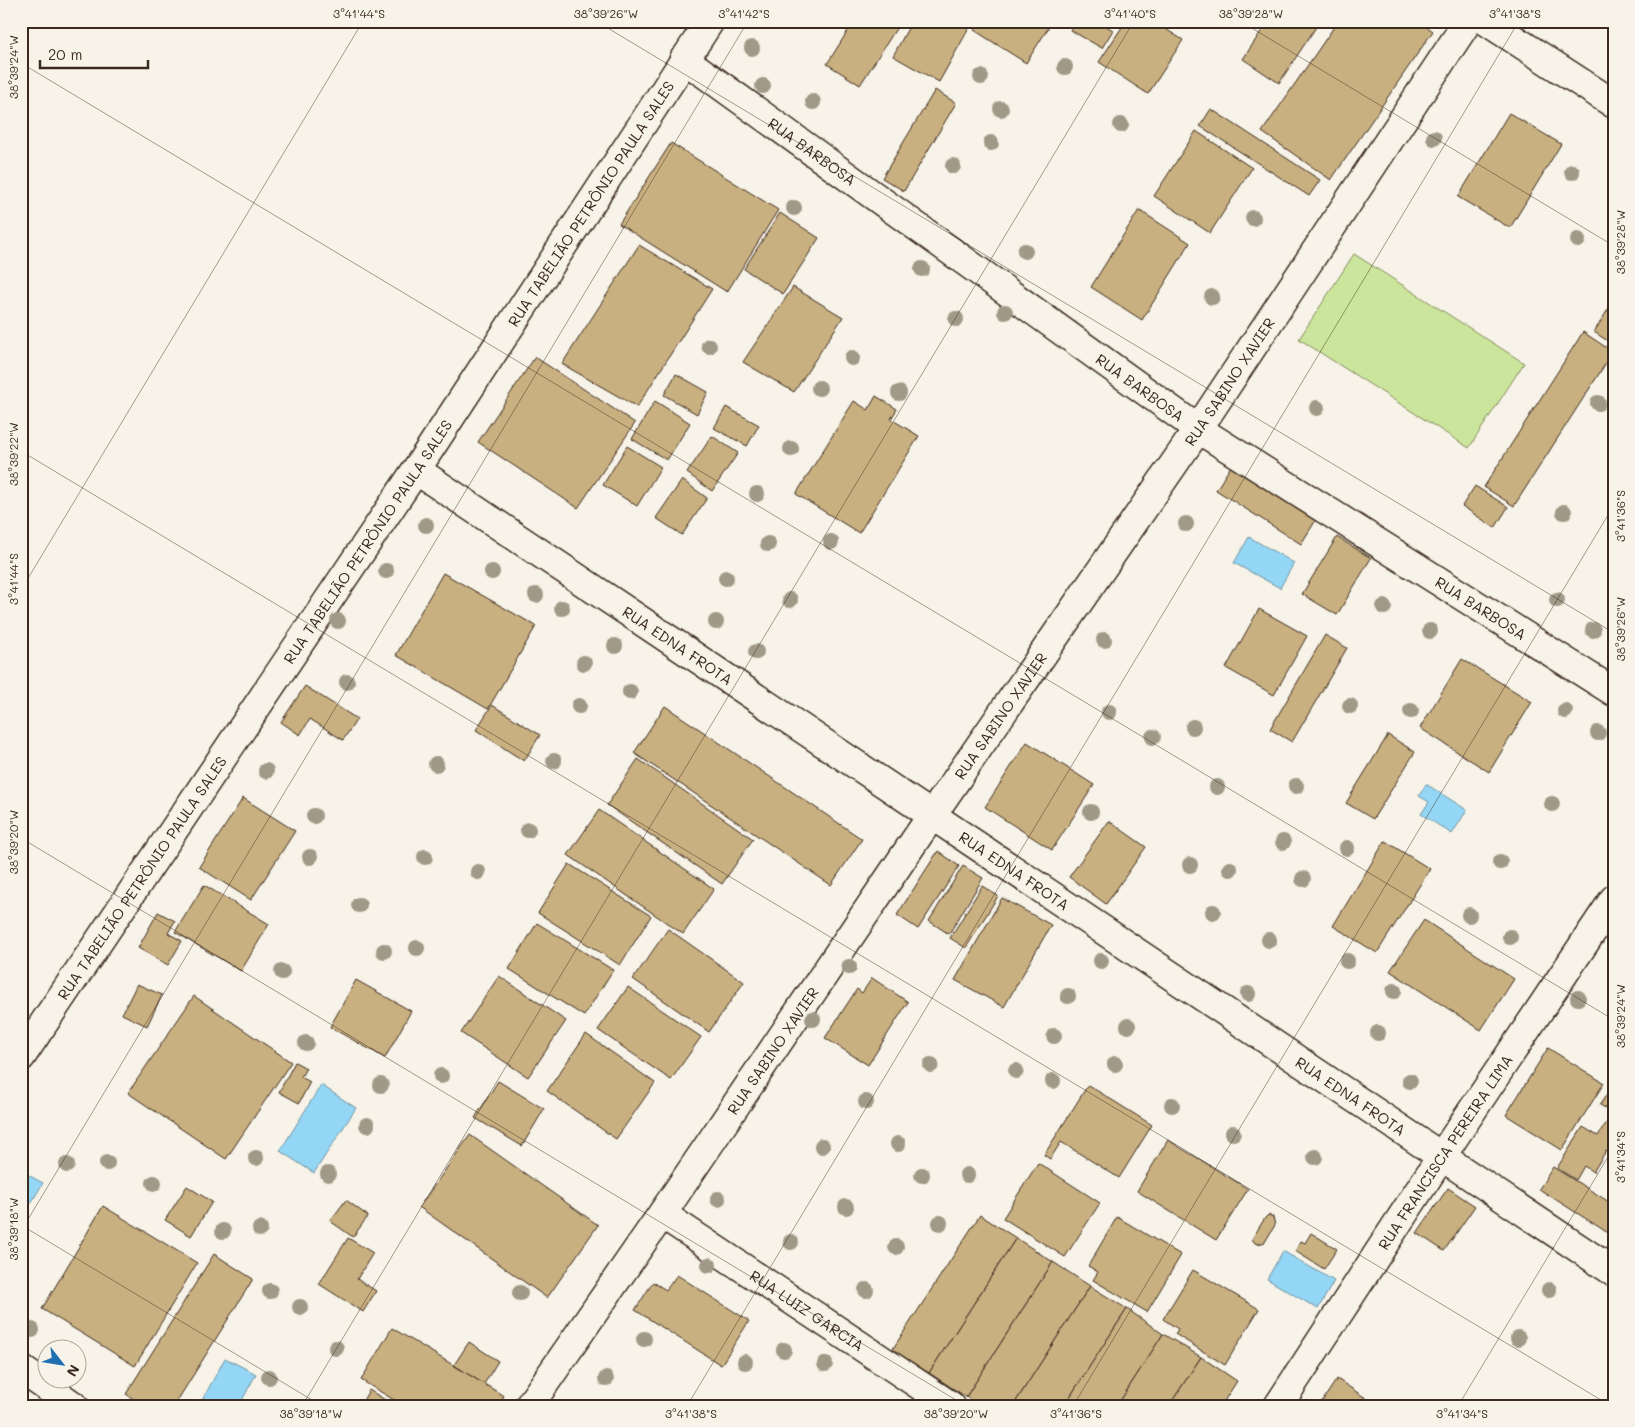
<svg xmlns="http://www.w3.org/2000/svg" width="1635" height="1427" font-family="Mali,sans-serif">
  <rect width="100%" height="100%" fill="#f7f3e8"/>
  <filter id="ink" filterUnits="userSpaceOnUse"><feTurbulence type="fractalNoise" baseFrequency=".02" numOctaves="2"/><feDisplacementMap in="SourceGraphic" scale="10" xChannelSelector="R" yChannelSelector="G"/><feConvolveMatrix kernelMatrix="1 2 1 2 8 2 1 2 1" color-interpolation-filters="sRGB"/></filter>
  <g filter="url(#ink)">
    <path fill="#cbe69c" stroke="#83885d" d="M1354 254 1524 363 1469 448 1299 339Z"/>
    <g fill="#94d6f5" stroke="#70919f">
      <path d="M1249 537 1294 563 1280 588 1234 563Z"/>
      <path d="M1426 784 1467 810 1452 834 1421 814 1429 802 1419 796Z"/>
      <path d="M321 1085 356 1108 314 1173 280 1151Z"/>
      <path d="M21 1171 43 1183 21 1220Z"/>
      <path d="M1283 1251 1334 1281 1318 1309 1267 1279Z"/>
      <path d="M225 1358 256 1374 239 1406H199Z"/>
    </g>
    <g fill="#c9b080" stroke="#3b2a1e">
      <path d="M854 21H901L860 85 827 64Z"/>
      <path d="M912 21H973L939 82 893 56Z"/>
      <path d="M979 21H1050L1052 22 1026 63 974 30Z"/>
      <path d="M1075 21H1097L1113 30 1102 48 1070 30Z"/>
      <path d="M1126 21H1153L1183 40 1148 94 1099 62Z"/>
      <path d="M1268 21H1320L1279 83 1243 59Z"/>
      <path d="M1338 21H1419L1433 31 1331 180 1262 132Z"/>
      <path d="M935 90 956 103 904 191 882 178Z"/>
      <path d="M1211 109 1320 180 1309 196 1200 126Z"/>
      <path d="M1509 113 1561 144 1510 228 1458 197Z"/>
      <path d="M1196 131 1252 168 1210 233 1154 196Z"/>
      <path d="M671 143 778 210 727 292 619 224Z"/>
      <path d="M1139 210 1190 243 1142 320 1091 287Z"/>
      <path d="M780 213 819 238 783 294 744 269Z"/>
      <path d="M639 245 712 289 637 407 562 364Z"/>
      <path d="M793 287 843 317 794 392 743 362Z"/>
      <path d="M1614 300V345L1594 332Z"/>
      <path d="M1583 332 1613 352 1514 506 1484 487Z"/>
      <path d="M535 357 635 423 578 508 478 442Z"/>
      <path d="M676 374 708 392 697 414 664 395Z"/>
      <path d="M876 396 897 409 891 419 919 436 859 533 796 494 854 401 868 410Z"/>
      <path d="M655 401 690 423 667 460 632 439Z"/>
      <path d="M726 407 759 425 747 446 714 428Z"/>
      <path d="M712 436 738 453 712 491 687 473Z"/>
      <path d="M627 446 661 467 637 506 603 485Z"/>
      <path d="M1231 466 1316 520 1301 544 1216 490Z"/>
      <path d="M682 480 707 498 682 535 656 518Z"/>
      <path d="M1475 486 1508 507 1495 528 1462 506Z"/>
      <path d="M1337 537 1371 558 1337 615 1302 594Z"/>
      <path d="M443 573 536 626 488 709 396 655Z"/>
      <path d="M1259 609 1307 636 1274 695 1226 668Z"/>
      <path d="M1325 635 1347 648 1292 742 1270 729Z"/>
      <path d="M1462 659 1532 702 1489 772 1420 728Z"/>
      <path d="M305 686 357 719 343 740 310 719 300 735 281 722Z"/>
      <path d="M492 705 540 735 524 761 476 730Z"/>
      <path d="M665 706 862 839 831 885 634 753Z"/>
      <path d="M1388 735 1415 752 1373 819 1346 803Z"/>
      <path d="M1027 742 1094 785 1052 850 985 807Z"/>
      <path d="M638 759 753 839 722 884 607 805Z"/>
      <path d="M243 798 295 831 251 900 199 867Z"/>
      <path d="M599 810 714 889 683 934 568 855Z"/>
      <path d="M1109 821 1146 847 1106 904 1069 877Z"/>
      <path d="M1385 841 1430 869 1377 953 1333 926Z"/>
      <path d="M938 851 959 866 918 929 897 915Z"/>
      <path d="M569 864 651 916 620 965 538 913Z"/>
      <path d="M963 866 983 878 949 934 929 921Z"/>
      <path d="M204 885 269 924 241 971 175 932Z"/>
      <path d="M982 886 998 896 966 948 950 938Z"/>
      <path d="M1002 898 1051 925 1004 1007 955 980Z"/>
      <path d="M158 912 175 921 168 933 182 941 168 965 138 948Z"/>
      <path d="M1424 920 1514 979 1481 1030 1390 971Z"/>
      <path d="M537 923 613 970 584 1016 509 969Z"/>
      <path d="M668 929 744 982 709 1032 633 979Z"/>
      <path d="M499 976 566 1021 528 1077 461 1033Z"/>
      <path d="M872 978 908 1002 868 1065 825 1038 857 989 862 993Z"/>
      <path d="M356 980 411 1011 385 1058 330 1027Z"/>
      <path d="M137 984 162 995 147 1026 122 1014Z"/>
      <path d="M628 987 701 1037 671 1080 598 1030Z"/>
      <path d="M194 996 291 1062 226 1159 128 1093Z"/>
      <path d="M586 1034 655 1083 616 1139 547 1091Z"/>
      <path d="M1548 1048 1604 1083 1562 1150 1506 1115Z"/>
      <path d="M295 1062 306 1068 301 1077 310 1082 299 1103 279 1092Z"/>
      <path d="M498 1081 544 1109 522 1146 475 1118Z"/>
      <path d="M1614 1082V1113L1600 1105Z"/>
      <path d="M1088 1085 1152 1125 1119 1178 1061 1142 1050 1159 1044 1155Z"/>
      <path d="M1612 1114 1614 1115V1156L1606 1151 1593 1172 1584 1166 1576 1180 1557 1168 1583 1127 1598 1136Z"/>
      <path d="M470 1135 598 1225 547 1298 419 1207Z"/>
      <path d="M1168 1140 1248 1189 1216 1240 1137 1191Z"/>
      <path d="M1038 1163 1100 1203 1065 1257 1003 1218Z"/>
      <path d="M1553 1167 1614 1205V1229L1610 1234 1539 1189Z"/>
      <path d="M187 1186 212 1202 191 1236 165 1220Z"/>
      <path d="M1448 1188 1475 1206 1444 1251 1417 1233Z"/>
      <path d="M346 1200 368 1216 353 1237 330 1221Z"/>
      <path d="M103 1206 197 1263 135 1366 42 1309Z"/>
      <path d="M980 1215 1016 1238 929 1373 892 1350Z"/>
      <path d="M1268 1215 1273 1217 1275 1225 1265 1242 1258 1244 1255 1243 1252 1239 1265 1218Z"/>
      <path d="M1117 1217 1181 1255 1147 1312 1093 1280 1098 1272 1088 1266Z"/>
      <path d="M1311 1233 1337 1249 1324 1269 1295 1251 1301 1241 1305 1243Z"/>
      <path d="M348 1238 373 1253 357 1279 376 1291 363 1312 319 1284Z"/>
      <path d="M1016 1238 1053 1262 966 1397 929 1373Z"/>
      <path d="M214 1254 253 1279 174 1406H144L126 1394Z"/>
      <path d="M1053 1262 1090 1286 1013 1406H979L966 1397Z"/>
      <path d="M1193 1270 1259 1309 1225 1365 1175 1334 1178 1329 1163 1319Z"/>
      <path d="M677 1275 749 1321 721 1365 635 1310 653 1282 666 1290Z"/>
      <path d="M1090 1286 1127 1309 1064 1406H1013Z"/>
      <path d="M1127 1309 1163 1334 1117 1406H1064Z"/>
      <path d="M392 1328 504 1396 498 1406H404L361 1380Z"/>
      <path d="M1163 1334 1201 1357 1169 1406H1117Z"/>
      <path d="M469 1342 498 1361 484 1384 454 1365Z"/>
      <path d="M1201 1357 1237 1381 1221 1406H1169Z"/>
      <path d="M1337 1379 1378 1406H1319Z"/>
      <path d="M369 1390 395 1406H360Z"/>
    </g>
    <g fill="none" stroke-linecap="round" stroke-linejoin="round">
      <g stroke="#3b2a1e" stroke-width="31">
        <g id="minor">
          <path id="s1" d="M684 59 1198 429 1614 692"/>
          <path id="s2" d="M416 470 1614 1272"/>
          <path id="s3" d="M21 1057 416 470 710 21"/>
          <path id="s4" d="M662 1214 951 1406"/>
          <path d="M21 1369 74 1406"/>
          <path id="s5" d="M529 1406 662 1214 932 815 1198 429 1468 21"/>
          <path id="s6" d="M1278 1406 1441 1157 1614 899"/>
        </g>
      </g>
      <g stroke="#3b2a1e" stroke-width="31">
        <path id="secondary" d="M1486 21 1614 104"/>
      </g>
      <use href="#minor" stroke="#f7f3e8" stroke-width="28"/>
      <use href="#secondary" stroke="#f7f3e8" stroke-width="28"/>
    </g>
    <g fill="#a09987">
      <circle cx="752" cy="48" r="8"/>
      <circle cx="1065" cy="67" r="8"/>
      <circle cx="981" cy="77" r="8"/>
      <circle cx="763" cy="86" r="8"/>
      <circle cx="813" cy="102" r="8"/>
      <circle cx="1001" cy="109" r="8"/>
      <circle cx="1121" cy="125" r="8"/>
      <circle cx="1434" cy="138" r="8"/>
      <circle cx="991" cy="143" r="8"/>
      <circle cx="953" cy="166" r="8"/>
      <circle cx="1572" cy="172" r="8"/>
      <circle cx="794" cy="208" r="8"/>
      <circle cx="1253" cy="218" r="8"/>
      <circle cx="1578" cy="240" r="8"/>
      <circle cx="1025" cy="251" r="8"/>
      <circle cx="922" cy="269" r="8"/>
      <circle cx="1212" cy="297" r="8"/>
      <circle cx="1005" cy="312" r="8"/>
      <circle cx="956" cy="319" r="8"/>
      <circle cx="709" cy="346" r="8"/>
      <circle cx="852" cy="358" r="8"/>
      <circle cx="819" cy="388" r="8"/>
      <circle cx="899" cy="393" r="8"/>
      <circle cx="1598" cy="403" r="8"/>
      <circle cx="1317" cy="408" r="8"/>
      <circle cx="791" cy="449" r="8"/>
      <circle cx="757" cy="494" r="8"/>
      <circle cx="1564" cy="512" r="8"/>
      <circle cx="1186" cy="524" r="8"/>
      <circle cx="426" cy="525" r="8"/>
      <circle cx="831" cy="542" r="8"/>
      <circle cx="768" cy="544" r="8"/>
      <circle cx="386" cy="571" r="8"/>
      <circle cx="492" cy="572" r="8"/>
      <circle cx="726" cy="578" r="8"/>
      <circle cx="536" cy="595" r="8"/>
      <circle cx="790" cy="600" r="8"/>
      <circle cx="1557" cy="600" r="8"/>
      <circle cx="1384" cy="607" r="8"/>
      <circle cx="562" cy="608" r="8"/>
      <circle cx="338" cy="621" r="8"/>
      <circle cx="716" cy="622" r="8"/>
      <circle cx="1593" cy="630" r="8"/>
      <circle cx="1430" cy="631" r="8"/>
      <circle cx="1104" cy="640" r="8"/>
      <circle cx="615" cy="646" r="8"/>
      <circle cx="756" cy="652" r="8"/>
      <circle cx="584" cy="663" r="8"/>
      <circle cx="347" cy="682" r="8"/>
      <circle cx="630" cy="692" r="8"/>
      <circle cx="579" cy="706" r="8"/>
      <circle cx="1350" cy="706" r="8"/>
      <circle cx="1411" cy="711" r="8"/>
      <circle cx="1565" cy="711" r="8"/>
      <circle cx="1109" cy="712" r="8"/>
      <circle cx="1193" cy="727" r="8"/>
      <circle cx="1598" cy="733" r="8"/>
      <circle cx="1153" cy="737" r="8"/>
      <circle cx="554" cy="761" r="8"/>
      <circle cx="436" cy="764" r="8"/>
      <circle cx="266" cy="771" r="8"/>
      <circle cx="1296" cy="786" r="8"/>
      <circle cx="1217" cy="787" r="8"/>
      <circle cx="1552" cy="804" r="8"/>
      <circle cx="1091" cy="812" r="8"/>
      <circle cx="314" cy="816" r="8"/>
      <circle cx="528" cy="830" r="8"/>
      <circle cx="1283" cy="842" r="8"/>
      <circle cx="1347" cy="848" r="8"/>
      <circle cx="310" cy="857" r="8"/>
      <circle cx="425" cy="857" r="8"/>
      <circle cx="1500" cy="862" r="8"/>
      <circle cx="1190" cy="865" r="8"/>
      <circle cx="1230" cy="869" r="8"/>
      <circle cx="478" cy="872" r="8"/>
      <circle cx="1303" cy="879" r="8"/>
      <circle cx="359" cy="905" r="8"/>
      <circle cx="1213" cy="912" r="8"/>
      <circle cx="1469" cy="915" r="8"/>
      <circle cx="1510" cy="937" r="8"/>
      <circle cx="1269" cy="940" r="8"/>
      <circle cx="417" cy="948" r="8"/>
      <circle cx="384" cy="951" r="8"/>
      <circle cx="1101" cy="961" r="8"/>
      <circle cx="1347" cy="961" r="8"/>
      <circle cx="849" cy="967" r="8"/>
      <circle cx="282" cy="972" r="8"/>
      <circle cx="1394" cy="991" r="8"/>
      <circle cx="1248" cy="994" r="8"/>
      <circle cx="1068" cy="996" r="8"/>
      <circle cx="1578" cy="998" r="8"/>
      <circle cx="813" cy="1019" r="8"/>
      <circle cx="1128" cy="1026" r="8"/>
      <circle cx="1378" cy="1033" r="8"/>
      <circle cx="1054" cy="1036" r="8"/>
      <circle cx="306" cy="1043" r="8"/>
      <circle cx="1115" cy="1064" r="8"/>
      <circle cx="931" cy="1065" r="8"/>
      <circle cx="1016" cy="1071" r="8"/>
      <circle cx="441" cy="1076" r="8"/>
      <circle cx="1053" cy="1081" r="8"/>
      <circle cx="1410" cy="1081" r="8"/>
      <circle cx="381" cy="1085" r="8"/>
      <circle cx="866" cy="1102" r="8"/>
      <circle cx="1172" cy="1105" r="8"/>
      <circle cx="367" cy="1125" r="8"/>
      <circle cx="1233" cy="1133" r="8"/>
      <circle cx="898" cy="1144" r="8"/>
      <circle cx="822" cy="1146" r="8"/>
      <circle cx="1315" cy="1157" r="8"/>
      <circle cx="256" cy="1158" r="8"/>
      <circle cx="107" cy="1163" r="8"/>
      <circle cx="67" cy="1165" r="8"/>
      <circle cx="328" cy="1174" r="8"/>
      <circle cx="922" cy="1175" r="8"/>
      <circle cx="967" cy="1175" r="8"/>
      <circle cx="154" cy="1183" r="8"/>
      <circle cx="718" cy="1199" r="8"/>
      <circle cx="846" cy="1207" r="8"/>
      <circle cx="940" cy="1223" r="8"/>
      <circle cx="260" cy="1229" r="8"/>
      <circle cx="223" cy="1231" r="8"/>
      <circle cx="791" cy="1242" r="8"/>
      <circle cx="896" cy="1247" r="8"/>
      <circle cx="709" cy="1265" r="8"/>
      <circle cx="866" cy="1290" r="8"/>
      <circle cx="1549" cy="1290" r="8"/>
      <circle cx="270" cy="1291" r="8"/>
      <circle cx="520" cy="1293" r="8"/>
      <circle cx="300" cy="1307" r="8"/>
      <circle cx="32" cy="1330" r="8"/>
      <circle cx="1518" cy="1338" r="8"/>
      <circle cx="644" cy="1339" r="8"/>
      <circle cx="336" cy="1348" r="8"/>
      <circle cx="784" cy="1350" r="8"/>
      <circle cx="745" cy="1362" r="8"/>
      <circle cx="825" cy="1364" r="8"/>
      <circle cx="269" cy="1377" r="8"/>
      <circle cx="606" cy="1379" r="8"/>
    </g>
  </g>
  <path fill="none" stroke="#3b2a1e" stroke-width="1" stroke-opacity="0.45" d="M596 21 1614 633M1240 21 1614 246M21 63 1614 1020M21 451 1611 1406M21 590 363 21M21 838 966 1406M21 1225 322 1406M21 1231 748 21M302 1406 1134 21M687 1406 1519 21M1073 1406 1614 505M1458 1406 1614 1147"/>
  <g text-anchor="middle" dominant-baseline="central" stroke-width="4" stroke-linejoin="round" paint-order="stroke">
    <g font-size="15" fill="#3b2a1e" stroke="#f7f3e8">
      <text stroke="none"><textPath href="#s1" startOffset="158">RUA BARBOSA</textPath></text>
      <text stroke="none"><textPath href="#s3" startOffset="1026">RUA TABELIÃO PETRÔNIO PAULA SALES</textPath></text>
      <text stroke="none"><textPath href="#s5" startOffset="1241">RUA SABINO XAVIER</textPath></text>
      <text stroke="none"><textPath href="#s1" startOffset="562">RUA BARBOSA</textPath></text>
      <text stroke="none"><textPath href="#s3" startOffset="621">RUA TABELIÃO PETRÔNIO PAULA SALES</textPath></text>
      <text stroke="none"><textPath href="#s1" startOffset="968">RUA BARBOSA</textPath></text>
      <text stroke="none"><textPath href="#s2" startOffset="315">RUA EDNA FROTA</textPath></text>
      <text stroke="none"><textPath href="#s5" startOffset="836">RUA SABINO XAVIER</textPath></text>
      <text stroke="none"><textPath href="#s2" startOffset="720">RUA EDNA FROTA</textPath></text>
      <text stroke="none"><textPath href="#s3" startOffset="216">RUA TABELIÃO PETRÔNIO PAULA SALES</textPath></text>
      <text stroke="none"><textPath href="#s5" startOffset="431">RUA SABINO XAVIER</textPath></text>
      <text stroke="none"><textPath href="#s2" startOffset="1125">RUA EDNA FROTA</textPath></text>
      <text stroke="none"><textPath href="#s6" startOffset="304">RUA FRANCISCA PEREIRA LIMA</textPath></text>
      <text stroke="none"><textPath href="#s4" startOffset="174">RUA LUIZ GARCIA</textPath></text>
    </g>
  </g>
  <rect width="1635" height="1427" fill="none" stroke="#f7f3e8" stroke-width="55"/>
  <g transform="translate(62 1364) rotate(121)"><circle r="24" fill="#f7f3e8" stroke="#aca397"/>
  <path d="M0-4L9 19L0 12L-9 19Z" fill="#1f6fb2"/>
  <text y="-8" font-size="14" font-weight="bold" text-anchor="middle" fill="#3b2a1e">N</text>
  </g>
  <path d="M40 60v8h108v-8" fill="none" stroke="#3b2a1e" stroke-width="2.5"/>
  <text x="48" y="60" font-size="15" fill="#3b2a1e" stroke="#f7f3e8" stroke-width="4" paint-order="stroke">20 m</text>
  <rect x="28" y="28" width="1580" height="1372" fill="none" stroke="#3b2a1e" stroke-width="2"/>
  <g font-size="12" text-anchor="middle" fill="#3b2a1e">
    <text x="359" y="18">3°41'44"S</text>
    <text x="606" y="18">38°39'26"W</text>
    <text x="744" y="18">3°41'42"S</text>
    <text x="1130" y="18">3°41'40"S</text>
    <text x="1251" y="18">38°39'28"W</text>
    <text x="1515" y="18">3°41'38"S</text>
    <text transform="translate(14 67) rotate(-90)" y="4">38°39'24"W</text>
    <text transform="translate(1621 242) rotate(-90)" y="4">38°39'28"W</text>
    <text transform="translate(14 454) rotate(-90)" y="4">38°39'22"W</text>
    <text transform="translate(1621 516) rotate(-90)" y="4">3°41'36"S</text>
    <text transform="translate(14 579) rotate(-90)" y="4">3°41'44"S</text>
    <text transform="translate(1621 629) rotate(-90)" y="4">38°39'26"W</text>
    <text transform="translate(14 842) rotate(-90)" y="4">38°39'20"W</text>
    <text transform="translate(1621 1016) rotate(-90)" y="4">38°39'24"W</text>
    <text transform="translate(1621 1157) rotate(-90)" y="4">3°41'34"S</text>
    <text transform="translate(14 1229) rotate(-90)" y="4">38°39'18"W</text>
    <text x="311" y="1418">38°39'18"W</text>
    <text x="691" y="1418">3°41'38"S</text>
    <text x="956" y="1418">38°39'20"W</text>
    <text x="1076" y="1418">3°41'36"S</text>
    <text x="1462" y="1418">3°41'34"S</text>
  </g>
</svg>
